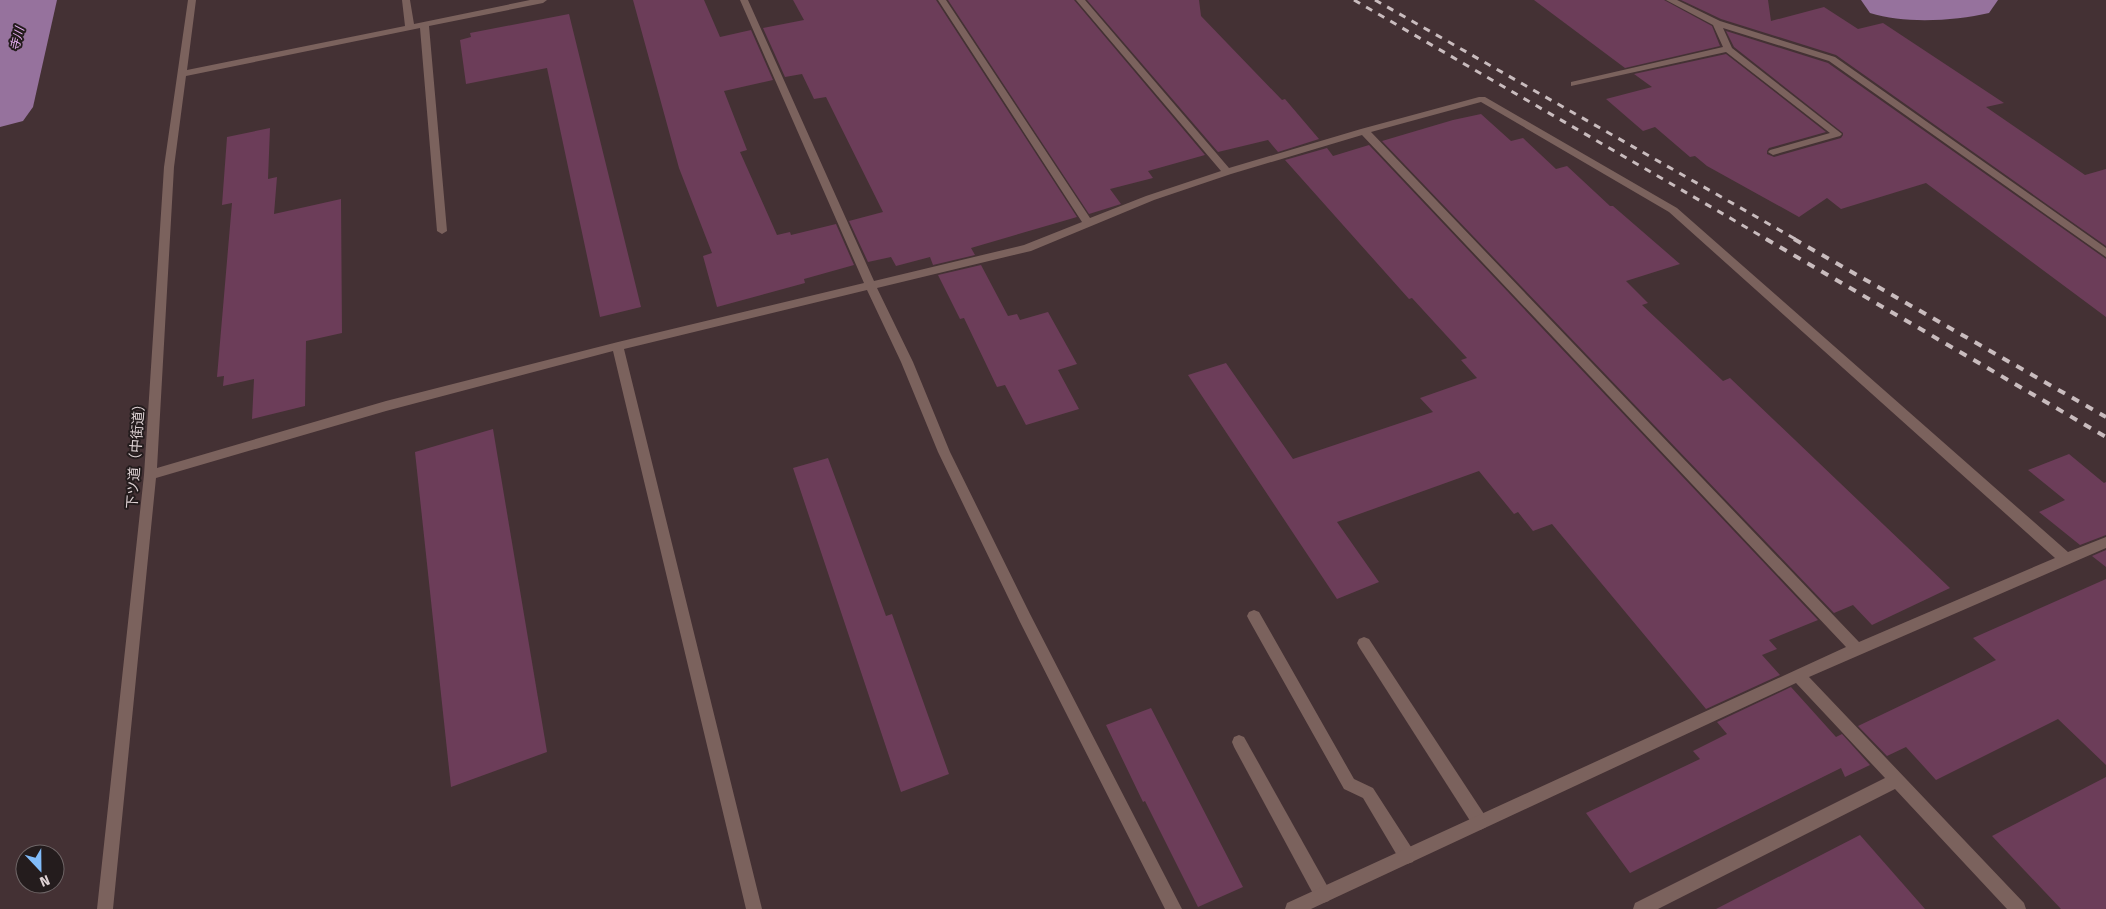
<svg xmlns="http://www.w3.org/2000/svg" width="2106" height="909" font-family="'Fira Sans','Noto Sans JP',sans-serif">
  <rect width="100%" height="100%" fill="#443134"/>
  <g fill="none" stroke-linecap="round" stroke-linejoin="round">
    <g fill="#96729d" fill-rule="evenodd">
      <path d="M0 0H57L33 107 23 121 0 127Z"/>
      <path d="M1861 0H1998L1989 13C1954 21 1905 24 1870 13Z"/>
    </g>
  </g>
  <g fill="#6c3d59">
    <path d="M633 0H704L720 37 751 30 773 80 724 91 747 150 740 152 777 235 790 232 791 235 836 224 854 265 804 279 805 283 717 307 703 256 712 253 679 168Z"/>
    <path d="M793 0H936L1077 217 971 248 975 255 933 265 930 257 896 266 891 257 868 262 849 221 883 212 826 97 814 99 802 74 785 77 763 28 804 20Z"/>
    <path d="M948 0H1074L1205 155 1148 171 1153 178 1110 189 1121 204 1089 214Z"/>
    <path d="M1087 0H1199L1201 16 1282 100 1285 99 1319 139 1278 152 1268 140 1218 152Z"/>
    <path d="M1534 0H1664L1712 26 1720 46 1625 68Z"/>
    <path d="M1681 0H1768L1771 21 1824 7 1858 29 1883 23 2004 103 1986 107 2085 175 2106 169V246L1836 55 1721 19Z"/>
    <path d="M569 14 641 307 600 317 547 68 466 84 460 40 471 37 470 33Z"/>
    <path d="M1726 31 1828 63 2106 259V317L1926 183 1841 209 1827 198 1799 217 1707 166 1695 156 1690 157 1655 127 1643 131 1606 99 1652 87 1634 74 1726 54 1826 132 1769 148 1767 151V154L1774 157 1841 138 1843 135V133L1734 47Z"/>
    <path d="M1481 114 1511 141 1523 138 1556 169 1567 166 1610 206H1613L1680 264 1626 281 1648 303 1642 305 1723 381 1730 378 1950 588 1872 625 1853 605 1834 613 1382 141 1453 120Z"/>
    <path d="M270 128 268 179 277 177 274 214 341 199 342 333 306 341 305 406 252 419 254 379 223 386 224 376 217 377 232 203 222 205 227 137Z"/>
    <path d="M1369 145 1818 620 1769 640 1777 649 1762 655 1780 675 1706 709 1552 524 1533 531 1518 512 1514 514 1479 471 1337 522 1379 582 1337 599 1188 375 1226 363 1293 459 1433 412 1420 398 1477 378 1461 360 1467 358 1412 298 1409 299 1285 160 1327 148 1333 156Z"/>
    <path d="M981 265 1008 316 1017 314 1020 320 1048 312 1077 364 1058 370 1079 409 1026 425 1005 385 997 387 964 318 960 319 938 275Z"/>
    <path d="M493 429 547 752 451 787 415 452Z"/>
    <path d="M2069 454 2104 483 2106 482V535L2080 545 2039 512 2065 500 2028 470Z"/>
    <path d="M828 458 886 616 892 614 949 774 901 792 793 468Z"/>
    <path d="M2106 550V567L2092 556Z"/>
    <path d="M2106 579V765L2058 719 1936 780 1906 747 1887 756 1858 726 1996 660 1973 638Z"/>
    <path d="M1791 687 1836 737 1842 734 1870 765 1845 777 1841 768 1630 873 1586 813 1700 759 1693 751 1727 734 1717 722Z"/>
    <path d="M1151 708 1243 887 1198 907 1145 801 1143 802 1106 725Z"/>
    <path d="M2106 777V909H2061L1992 836Z"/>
    <path d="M1860 835 1925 909H1716Z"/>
  </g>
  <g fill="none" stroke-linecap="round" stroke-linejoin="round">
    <g fill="#7b625d" fill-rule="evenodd">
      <path d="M1254 610 1259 612 1354 779 1373 788 1413 850 1415 856 1413 862 1407 864 1401 862 1363 798 1344 789 1249 620 1247 616 1249 612Z"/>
      <path d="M1364 637 1369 639 1486 817 1488 822 1486 827 1480 830 1474 827 1359 647 1357 643 1359 639Z"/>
      <path d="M1239 735 1244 737 1329 889 1331 895 1329 901 1323 903 1317 901 1234 747 1232 742 1234 737Z"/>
    </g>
    <g fill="#7b625d" fill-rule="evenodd">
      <path d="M188 0H196L187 70 405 26 402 0H410L414 24 530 0H547L543 3 429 26 447 231 442 234 437 231 420 28 186 76 174 167 157 468 386 401 618 342 864 283 740 0H748L874 281 1024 245 1082 222 938 0H946L1090 218 1146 196 1221 171 1076 0H1085L1229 168 1361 129 1479 97H1485L1677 208 2068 552 2106 537V548L1809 677 2024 903 2026 909H2007L1895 789 1658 909H1633L1635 903 1885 778 1796 683 1311 909H1285L1287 903 1846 647 1362 135 1231 174 1154 200 1031 251 877 288 913 362 950 452 1030 614 1182 909H1165L1020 622 938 452 901 362 867 290 624 349 762 909H746L613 351 386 411 156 478 113 909H97L144 475 164 167ZM1481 102 1669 212 2055 558 1859 642 1371 132Z"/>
      <path d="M1666 0H1677L1720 21 1835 57 2106 248V257L1829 61 1723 28 1732 48 1842 134 1840 136 1773 155 1768 152 1770 150 1830 133 1726 52 1571 86V82L1723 47 1713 25Z"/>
    </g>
    <g stroke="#c9bcbe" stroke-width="3" stroke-dasharray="7 7" stroke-linecap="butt">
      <path d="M1354 0 1768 240"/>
      <path d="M1375 0 1797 240"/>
    </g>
    <g stroke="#c9bcbe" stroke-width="4" stroke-dasharray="8 8" stroke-linecap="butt">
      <path d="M1766 239 2106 437"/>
      <path d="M1794 239 2106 417"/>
    </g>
  </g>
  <g text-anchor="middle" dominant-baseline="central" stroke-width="4" stroke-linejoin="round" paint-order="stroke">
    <g font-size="12" font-style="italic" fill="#e3adee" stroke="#241c1d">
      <text transform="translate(17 39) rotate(-76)">寺川</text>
    </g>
    <g font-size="14" fill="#ded2d4" stroke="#241c1d">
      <text transform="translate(136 453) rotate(-86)">下ツ道（中街道）</text>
    </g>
  </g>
  <g transform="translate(40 869) rotate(158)"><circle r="24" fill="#241c1d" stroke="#6e6566"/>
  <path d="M0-4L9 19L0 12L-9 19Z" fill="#81bcfa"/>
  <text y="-8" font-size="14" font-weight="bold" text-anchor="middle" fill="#ded2d4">N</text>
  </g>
</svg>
